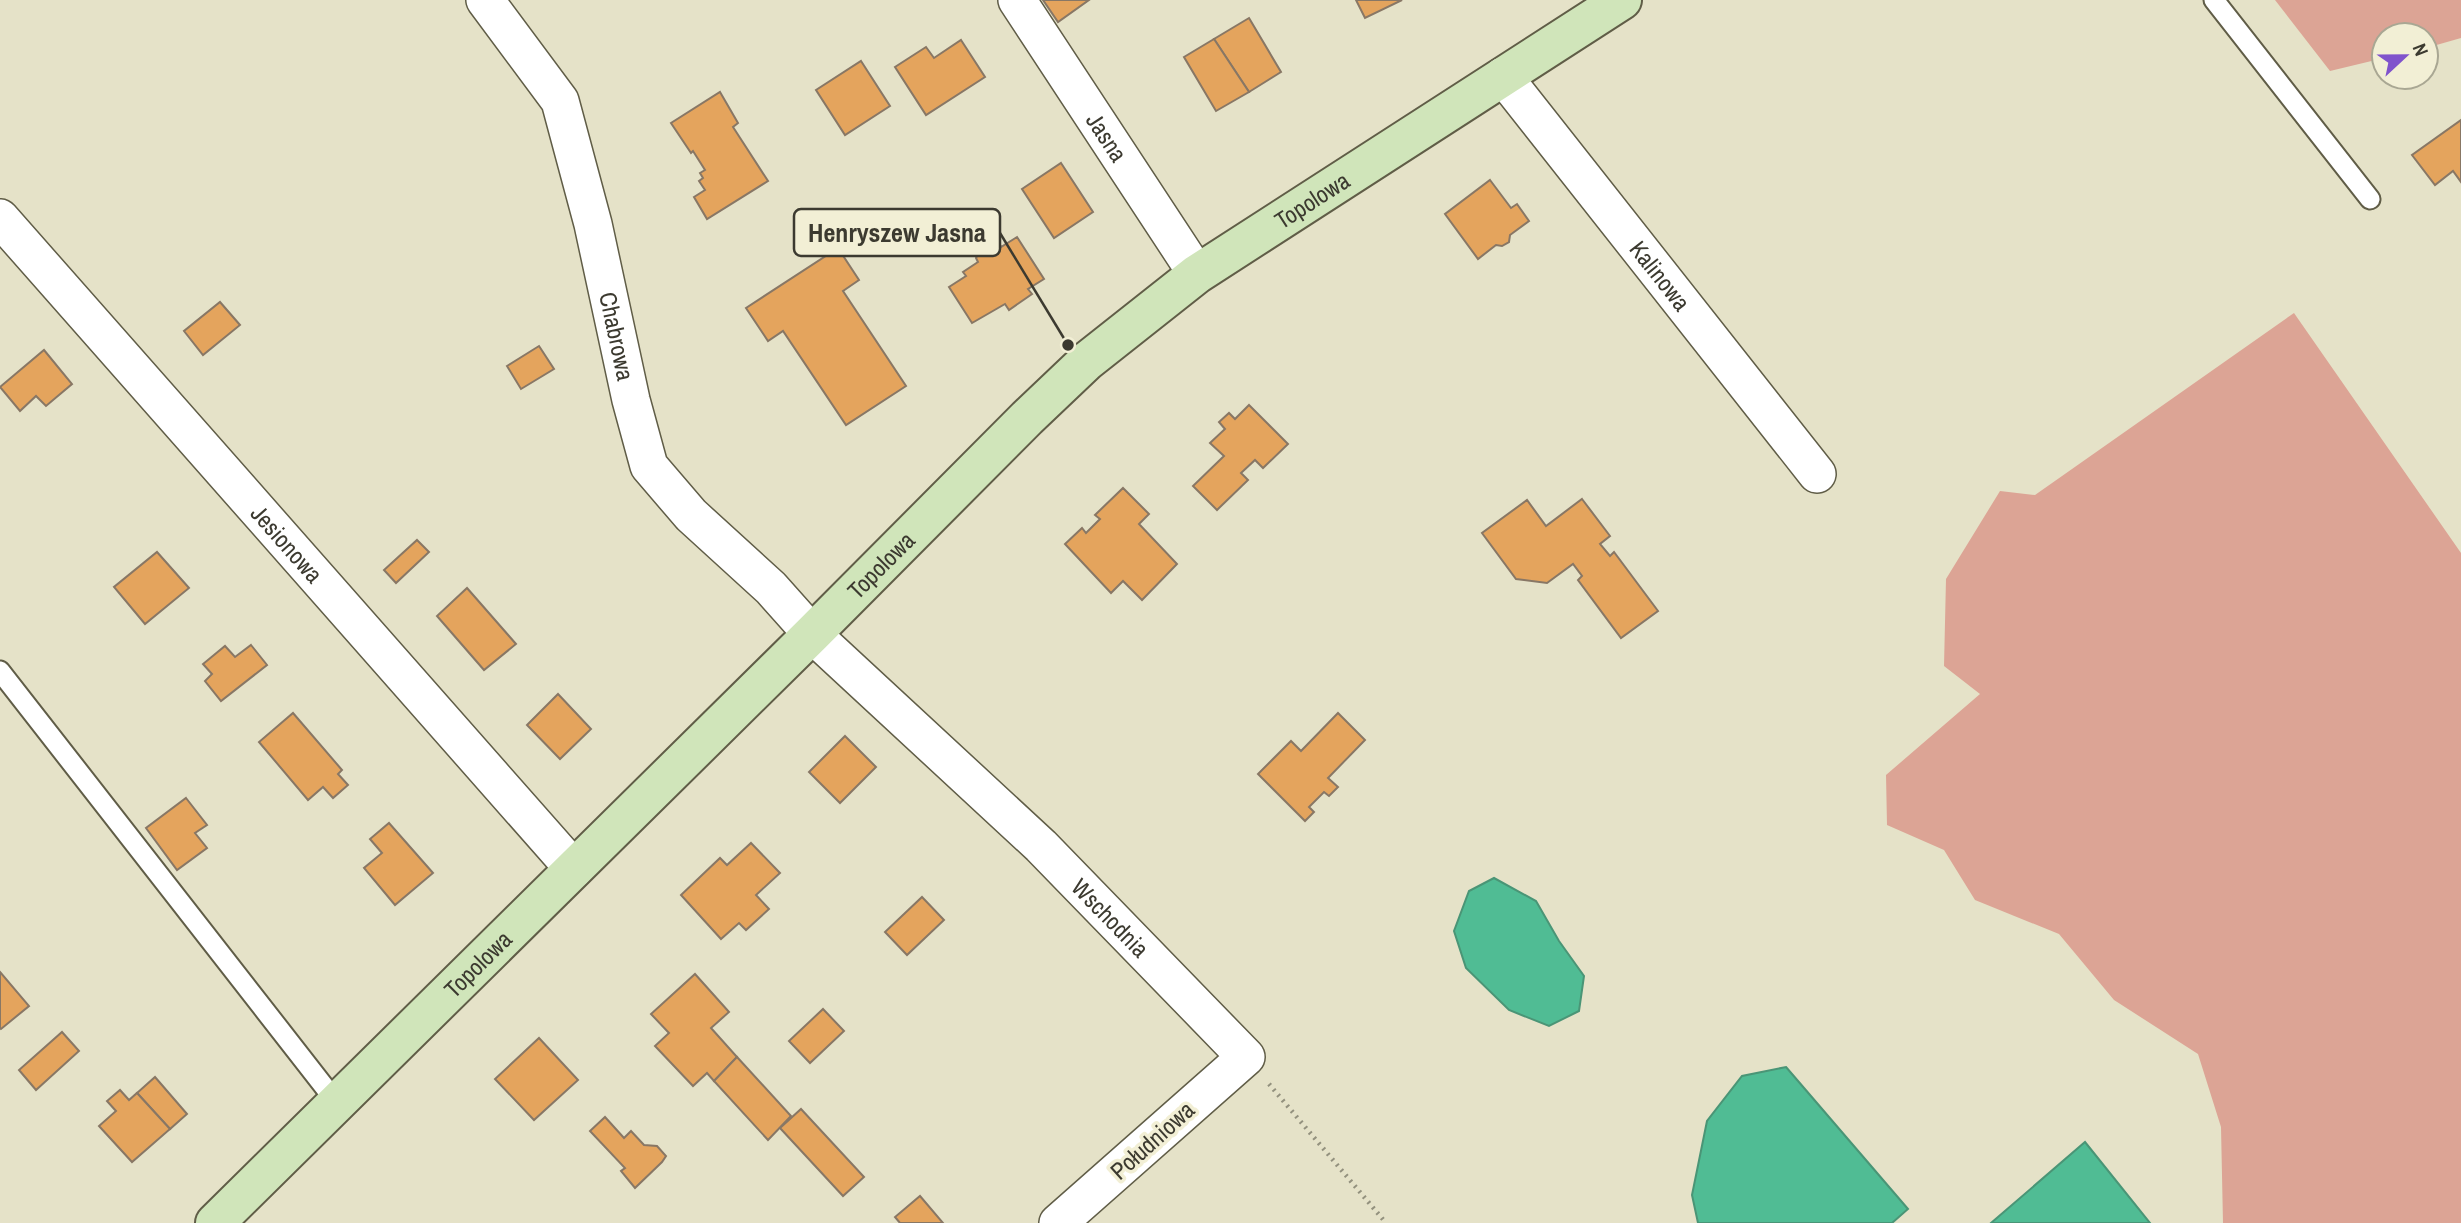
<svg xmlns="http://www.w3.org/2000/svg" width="2461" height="1223" font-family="'Archivo Narrow',sans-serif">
  <rect width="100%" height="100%" fill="#e5e2c8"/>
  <g fill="#dca495">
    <path d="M2275 0H2461V38L2426 48V35H2384V58L2330 71Z"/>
    <path d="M2294 313 2461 553V1223H2223L2221 1127 2198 1054 2114 1000 2059 934 1975 900 1944 850 1887 825 1886 775 1980 694 1944 666 1946 579 2000 491 2035 495Z"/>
  </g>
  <g fill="#50bc94" stroke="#4a9576" stroke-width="2">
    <path d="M1494 878 1536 901 1559 941 1584 976 1579 1011 1549 1026 1509 1010 1466 968 1454 931 1469 891Z"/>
    <path d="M1786 1067 1908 1209 1892 1223H1698L1692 1195 1707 1121 1742 1076Z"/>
    <path d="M2085 1142 2150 1223H1991Z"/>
  </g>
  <g fill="#e4a45d" stroke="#887765" stroke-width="2">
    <path d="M1043 0H1089L1058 22Z"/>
    <path d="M1356 0H1402L1365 18Z"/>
    <path d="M1249 18 1281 72 1249 92 1214 39Z"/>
    <path d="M1214 39 1249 92 1216 111 1184 57Z"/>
    <path d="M961 40 985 77 926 115 895 67 926 47 934 58Z"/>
    <path d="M861 61 890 106 845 135 816 90Z"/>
    <path d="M720 92 738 123 733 127 768 181 707 219 694 197 705 190 699 181 703 178 700 173 705 170 693 151 691 153 671 123Z"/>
    <path d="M2461 120V182L2453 171 2435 185 2412 155Z"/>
    <path d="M1061 163 1093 212 1054 238 1022 189Z"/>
    <path d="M1490 180 1511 208 1517 204 1529 221 1510 235 1509 242 1502 246 1496 245 1478 259 1445 214Z"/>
    <path d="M1017 237 1044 279 1028 289 1032 294 1009 310 1005 304 972 323 949 287 966 276 963 272 978 262 976 258 980 251 991 244 999 243 1001 247Z"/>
    <path d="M838 248 859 280 843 291 906 386 846 425 783 331 768 341 746 308Z"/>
    <path d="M220 302 240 325 203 355 184 331Z"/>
    <path d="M539 346 554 369 521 389 507 366Z"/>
    <path d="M44 350 72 384 46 406 36 396 20 411 0 387Z"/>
    <path d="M1249 405 1288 444 1263 468 1255 460 1241 473 1248 480 1217 510 1193 486 1224 456 1210 443 1225 429 1219 422 1229 413 1235 419Z"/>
    <path d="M1123 488 1149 514 1139 524 1177 564 1142 600 1123 581 1111 593 1065 544 1082 528 1086 533 1100 519 1095 515Z"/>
    <path d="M1582 499 1610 536 1600 544 1610 556 1614 552 1658 611 1621 638 1578 580 1582 576 1573 564 1547 583 1516 579 1482 533 1527 500 1546 526Z"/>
    <path d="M417 540 429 552 396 583 384 570Z"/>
    <path d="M157 552 189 588 145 624 114 587Z"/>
    <path d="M467 588 516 644 484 670 437 616Z"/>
    <path d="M251 645 267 665 221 701 205 681 212 674 203 664 225 646 235 657Z"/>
    <path d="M558 694 591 729 560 759 527 725Z"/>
    <path d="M293 713 342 770 338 774 348 785 333 798 323 787 308 800 259 742Z"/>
    <path d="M1338 713 1365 740 1328 778 1338 787 1329 796 1324 792 1309 807 1314 812 1305 821 1258 774 1291 741 1301 751Z"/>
    <path d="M845 736 876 767 840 803 809 772Z"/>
    <path d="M186 798 207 825 195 833 207 848 177 870 146 828Z"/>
    <path d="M389 823 433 873 395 905 364 868 382 853 370 839Z"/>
    <path d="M751 843 780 873 756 895 769 909 746 930 739 923 721 939 681 895 720 858 727 865Z"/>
    <path d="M922 897 944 920 907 955 885 932Z"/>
    <path d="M0 972 29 1006 1 1029 0 1028Z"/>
    <path d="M695 974 729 1012 711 1028 737 1057 714 1081 707 1073 693 1086 655 1046 669 1033 651 1014Z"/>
    <path d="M823 1009 844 1031 810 1063 789 1041Z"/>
    <path d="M62 1032 79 1051 36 1090 19 1070Z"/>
    <path d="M539 1038 578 1080 534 1120 495 1079Z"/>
    <path d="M737 1057 791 1116 768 1140 714 1081Z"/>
    <path d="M155 1077 187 1114 170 1129 137 1093Z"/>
    <path d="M120 1090 129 1100 137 1093 170 1129 132 1162 99 1126 116 1111 107 1101Z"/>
    <path d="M801 1109 864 1177 843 1196 780 1128Z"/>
    <path d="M605 1117 624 1138 631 1131 644 1145 657 1146 666 1156 662 1162 635 1188 621 1171 625 1168 590 1131Z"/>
    <path d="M920 1196 943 1223H900L895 1217Z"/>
  </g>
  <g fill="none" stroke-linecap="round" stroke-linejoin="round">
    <g stroke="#605d47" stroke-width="23">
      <g id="lane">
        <path d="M2214 0 2370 199"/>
        <path d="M0 671 337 1103"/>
      </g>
    </g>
    <g stroke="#605d47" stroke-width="40">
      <g id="street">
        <path id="s1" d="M485 0 560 101 593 224 631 400 649 466 691 515 771 588 812 634 1041 846 1246 1057 1058 1223"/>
        <path id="s2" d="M1017 0 1197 274"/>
        <path id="s3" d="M1503 76 1817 474"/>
        <path id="s4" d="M0 218 574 869"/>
      </g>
    </g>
    <g stroke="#605d47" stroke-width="42">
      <g id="secondary">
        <path id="s5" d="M215 1223 812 634 1027 418 1087 361 1197 274 1622 0"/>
      </g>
    </g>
    <path stroke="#93917e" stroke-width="4.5" stroke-dasharray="2 5" stroke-linecap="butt" d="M1269 1084 1386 1223"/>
    <use href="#lane" stroke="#fff" stroke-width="19"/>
    <use href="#street" stroke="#fff" stroke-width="37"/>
    <use href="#secondary" stroke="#d0e5ba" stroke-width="38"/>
  </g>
  <g text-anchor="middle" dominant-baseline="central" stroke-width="7" stroke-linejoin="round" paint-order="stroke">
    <g font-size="24" fill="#3c3a30" stroke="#f2efd5">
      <text stroke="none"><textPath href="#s2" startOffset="164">Jasna</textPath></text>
      <text stroke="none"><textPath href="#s5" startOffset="1503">Topolowa</textPath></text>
      <text stroke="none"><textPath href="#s3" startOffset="254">Kalinowa</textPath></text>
      <text stroke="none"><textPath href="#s1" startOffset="368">Chabrowa</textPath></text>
      <text stroke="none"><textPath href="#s4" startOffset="434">Jesionowa</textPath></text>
      <text stroke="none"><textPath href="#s5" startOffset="936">Topolowa</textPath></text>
      <text stroke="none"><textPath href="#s1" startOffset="1148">Wschodnia</textPath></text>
      <text stroke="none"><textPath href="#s5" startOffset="369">Topolowa</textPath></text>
      <text transform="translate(1152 1140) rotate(-42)">Południowa</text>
    </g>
  </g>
  <path fill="none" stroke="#3c3a30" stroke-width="2.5" d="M1068 345L1000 233"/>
  <circle fill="#3c3a30" stroke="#f2efd5" stroke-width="2.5" cx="1068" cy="345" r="7"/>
  <rect fill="#f2efd5" stroke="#3c3a30" stroke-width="2.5" x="794" y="209" width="206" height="47" rx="7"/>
  <g font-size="26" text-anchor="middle" font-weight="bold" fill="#3c3a30">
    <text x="897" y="242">Henryszew Jasna</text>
  </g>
  <g transform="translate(2405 56) rotate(68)"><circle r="33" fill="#f2efd5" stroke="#a9a793" stroke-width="2"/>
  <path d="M0-5L12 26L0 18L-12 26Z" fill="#8053cc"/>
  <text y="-10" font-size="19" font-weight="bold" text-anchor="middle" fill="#3c3a30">N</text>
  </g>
</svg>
